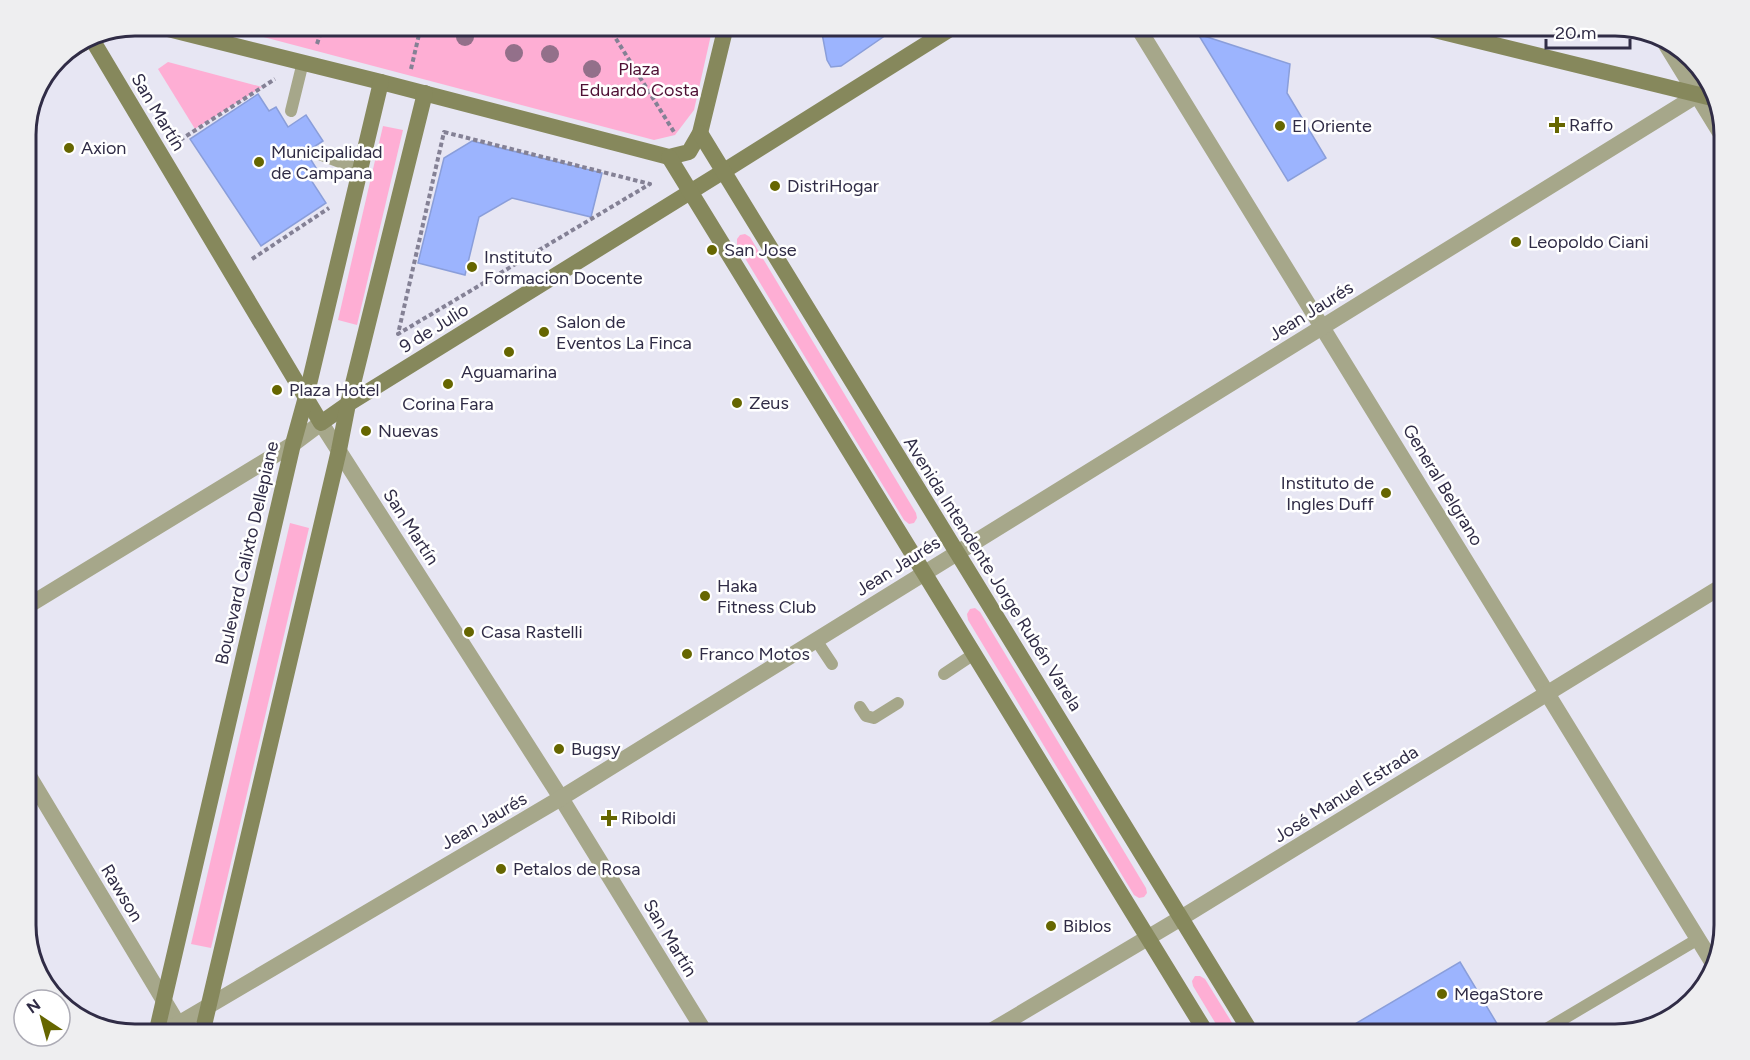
<svg xmlns="http://www.w3.org/2000/svg" width="1750" height="1060" font-family="Figtree,sans-serif">
  <rect width="100%" height="100%" fill="#e7e6f3"/>
  <g fill="#feaed4">
    <path d="M222 26H713L694 110 675 135 654 140Z"/>
    <path d="M168 62 262 87 195 129 158 69Z"/>
    <path d="M383 126 403 130 357 325 338 320Z"/>
    <path d="M745 234 750 237 916 513 917 518 914 523 909 524 904 520 737 245V239L740 235Z"/>
    <path d="M290 523 309 528 211 948 191 944Z"/>
    <path d="M975 608 980 612 1146 888 1147 893 1144 897 1139 898 1134 895 968 620 967 614 970 609Z"/>
    <path d="M1195 976H1200L1205 979 1239 1034H1222L1193 986 1192 981Z"/>
  </g>
  <g fill="#9cb4fe" stroke="#8a9eda" stroke-width="1.5">
    <path d="M795 26H899L841 66 831 67 827 60 821 28 796 30Z"/>
    <path d="M1198 34 1290 64 1287 93 1326 158 1288 181Z"/>
    <path d="M258 94 269 111 276 107 288 127 306 115 323 141 306 152 318 171 309 177 326 203 261 246 190 139Z"/>
    <path d="M472 141 602 173 591 217 512 198 479 217 465 275 418 263 444 158Z"/>
    <path d="M1460 962 1499 1027 1487 1034H1338Z"/>
  </g>
  <g fill="none" stroke-linecap="round" stroke-linejoin="round">
    <g stroke="#848195" stroke-width="4" stroke-dasharray="4.5 3" stroke-linecap="butt">
      <path d="M608 26 674 132"/>
      <path d="M317 44 323 26"/>
      <path d="M411 69 421 26"/>
      <path d="M444 132 650 184 398 334Z"/>
      <path d="M180 140 275 79"/>
      <path d="M252 259 329 208"/>
    </g>
    <g stroke="#a6a78a" stroke-width="12">
      <path d="M291 111 303 62"/>
      <path d="M319 154 360 170"/>
      <path d="M816 640 832 664"/>
      <path d="M944 674 974 654"/>
      <path d="M860 707 866 716 874 718 898 703"/>
      <path d="M1538 1034 1698 939"/>
    </g>
    <g stroke="#a6a78a" stroke-width="16">
      <path d="M1137 26 1714 965"/>
      <path d="M1662 38 1724 139"/>
      <path d="M26 607 293 444 321 423 561 798 706 1034"/>
      <path d="M26 771 184 1034"/>
      <path d="M161 1034 561 798 1712 86"/>
      <path d="M986 1034 1181 918 1724 585"/>
    </g>
    <g stroke="#86885c" stroke-width="16">
      <path d="M156 26 381 82 669 157 689 152 700 133 726 26"/>
      <path d="M1418 26 1716 99"/>
      <path d="M90 36 321 423 348 404 724 171 955 26"/>
      <path d="M57 59 100 33"/>
      <path d="M700 133 1252 1034"/>
      <path d="M669 157 1207 1034"/>
      <path d="M156 1034 293 444 306 397 381 82"/>
      <path d="M202 1034 339 450 348 404 425 93"/>
    </g>
  </g>
  <g fill="#93708a">
    <circle cx="465" cy="37" r="9"/>
    <circle cx="514" cy="53" r="9"/>
    <circle cx="550" cy="54" r="9"/>
    <circle cx="592" cy="69" r="9"/>
  </g>
  <g fill="#660" stroke="#fff" stroke-width="2">
    <path d="M1554 116h6v6h6v6h-6v6h-6v-6h-6v-6h6z"/>
    <circle cx="1280" cy="126" r="6"/>
    <circle cx="69" cy="148" r="6"/>
    <circle cx="259" cy="162" r="6"/>
    <circle cx="775" cy="186" r="6"/>
    <circle cx="1516" cy="242" r="6"/>
    <circle cx="712" cy="250" r="6"/>
    <circle cx="472" cy="267" r="6"/>
    <circle cx="544" cy="332" r="6"/>
    <circle cx="509" cy="352" r="6"/>
    <circle cx="448" cy="384" r="6"/>
    <circle cx="277" cy="390" r="6"/>
    <circle cx="737" cy="403" r="6"/>
    <circle cx="366" cy="431" r="6"/>
    <circle cx="1386" cy="493" r="6"/>
    <circle cx="705" cy="596" r="6"/>
    <circle cx="469" cy="632" r="6"/>
    <circle cx="687" cy="654" r="6"/>
    <circle cx="559" cy="749" r="6"/>
    <path d="M606 809h6v6h6v6h-6v6h-6v-6h-6v-6h6z"/>
    <circle cx="501" cy="869" r="6"/>
    <circle cx="1051" cy="926" r="6"/>
    <circle cx="1442" cy="994" r="6"/>
  </g>
  <g text-anchor="middle" dominant-baseline="central" stroke-width="5" stroke-linejoin="round" paint-order="stroke">
    <g font-size="18" fill="#4f1034" stroke="#fff">
      <text x="639" y="69">Plaza<tspan x="639" dy="21">Eduardo Costa</tspan></text>
    </g>
    <g font-size="18" fill="#302c46" stroke="#fff">
      <text transform="translate(158 112) rotate(59)">San Martín</text>
      <text transform="translate(1311 311) rotate(-32)">Jean Jaurés</text>
      <text transform="translate(434 328) rotate(-32)">9 de Julio</text>
      <text transform="translate(1443 485) rotate(59)">General Belgrano</text>
      <text transform="translate(411 527) rotate(57)">San Martín</text>
      <text transform="translate(247 553) rotate(-77)">Boulevard Calixto Dellepiane</text>
      <text transform="translate(898 566) rotate(-32)">Jean Jaurés</text>
      <text transform="translate(993 574) rotate(58)">Avenida Intendente Jorge Rubén Varela</text>
      <text transform="translate(1346 794) rotate(-32)">José Manuel Estrada</text>
      <text transform="translate(484 821) rotate(-30)">Jean Jaurés</text>
      <text transform="translate(122 893) rotate(59)">Rawson</text>
      <text transform="translate(670 938) rotate(59)">San Martín</text>
    </g>
    <g font-size="18" fill="#302c46" stroke="#fff" text-anchor="start">
      <text x="1569" y="125">Raffo</text>
      <text x="1292" y="126">El Oriente</text>
      <text x="81" y="148">Axion</text>
      <text x="271" y="152">Municipalidad<tspan x="271" dy="21">de Campana</tspan></text>
      <text x="787" y="186">DistriHogar</text>
      <text x="1528" y="242">Leopoldo Ciani</text>
      <text x="724" y="250">San Jose</text>
      <text x="484" y="257">Instituto<tspan x="484" dy="21">Formacion Docente</tspan></text>
      <text x="556" y="322">Salon de<tspan x="556" dy="21">Eventos La Finca</tspan></text>
      <text x="509" y="372" text-anchor="middle">Aguamarina</text>
      <text x="289" y="390">Plaza Hotel</text>
      <text x="749" y="403">Zeus</text>
      <text x="448" y="404" text-anchor="middle">Corina Fara</text>
      <text x="378" y="431">Nuevas</text>
      <text x="1374" y="483" text-anchor="end">Instituto de<tspan x="1374" dy="21">Ingles Duff</tspan></text>
      <text x="717" y="586">Haka<tspan x="717" dy="21">Fitness Club</tspan></text>
      <text x="481" y="632">Casa Rastelli</text>
      <text x="699" y="654">Franco Motos</text>
      <text x="571" y="749">Bugsy</text>
      <text x="621" y="818">Riboldi</text>
      <text x="513" y="869">Petalos de Rosa</text>
      <text x="1063" y="926">Biblos</text>
      <text x="1454" y="994">MegaStore</text>
    </g>
  </g>
  <path d="M0 0H1750V1060H0ZM135 36H1615A99 99 0 0 1 1714 135V925A99 99 0 0 1 1615 1024H135A99 99 0 0 1 36 925V135A99 99 0 0 1 135 36Z" fill="#eeeef0" fill-rule="evenodd"/>
  <path fill="none" stroke="#302c46" stroke-width="3" d="M135 36H1615A99 99 0 0 1 1714 135V925A99 99 0 0 1 1615 1024H135A99 99 0 0 1 36 925V135A99 99 0 0 1 135 36Z"/>
  <g transform="translate(42 1018) rotate(324)"><circle r="28" fill="#ffffff" stroke="#acabb5" stroke-width="1.5"/>
  <path d="M0-4.5L10 22L0 15L-10 22Z" fill="#666600"/>
  <text y="-9" font-size="16" font-weight="bold" text-anchor="middle" fill="#302c46">N</text>
  </g>
  <path d="M1546 39v9h84v-9" fill="none" stroke="#302c46" stroke-width="3"/>
  <text x="1555" y="39" font-size="18" fill="#302c46" stroke="#ffffff" stroke-width="4.5" paint-order="stroke">20 m</text>
</svg>
